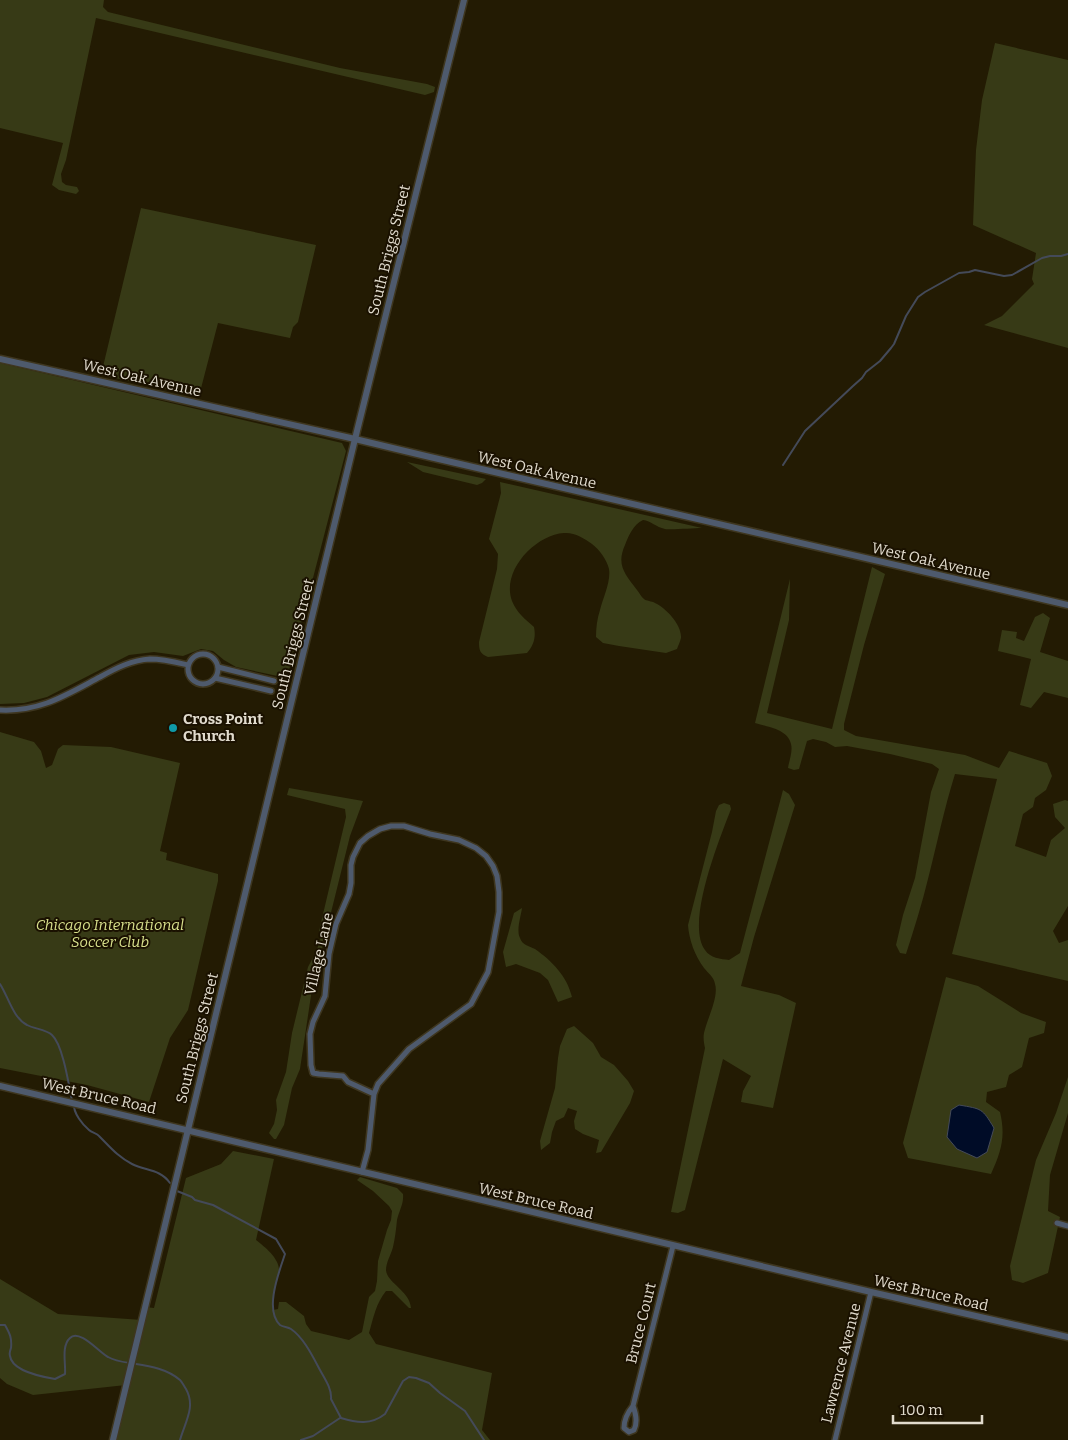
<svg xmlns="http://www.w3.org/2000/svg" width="1068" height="1440" font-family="Bitter,serif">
  <rect width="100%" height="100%" fill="#231b03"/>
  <g fill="#373a16">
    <path d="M0 0H104L103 7 108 12 340 68 427 84 435 87 434 92 425 95 96 18 66 160 61 174 62 182 66 185 77 187 79 191 76 194 59 190 52 185 63 143 0 128Z"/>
    <path d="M995 43 1068 60V348L984 325 1002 316 1034 284 1032 279 1036 253 973 225 976 150 982 100Z"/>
    <path d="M141 208 316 245 298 322 293 327 290 338 218 323 199 396 101 375Z"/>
    <path d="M0 363 342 443 346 451 287 678 236 667 224 660 213 651 201 649 183 656 154 652 129 655 47 697 24 703 0 704Z"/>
    <path d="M407 462 486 479 482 483 477 485 423 472Z"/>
    <path d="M500 482 702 528C693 528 672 530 665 529 656 527 651 521 643 520 633 525 629 535 625 545 616 565 625 574 637 590 639 592 641 597 644 599 646 601 652 601 655 603 666 608 682 625 681 638 680 642 678 646 677 649L666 653 619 646 603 643 596 637C596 628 597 619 600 610 603 598 611 582 609 569 607 560 599 549 592 544 584 538 574 532 564 533 535 535 501 571 512 601 517 613 525 619 534 627 536 637 534 645 527 653L488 657C480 654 479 650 479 642L497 569 498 554 489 539 501 493Z"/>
    <path d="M872 567 885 574 864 645 844 724V730L856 736 965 755 999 768 1009 751 1047 763 1052 776 1046 790 1035 798 1033 807 1023 814 1015 846 1046 857 1051 840 1065 828 1055 817 1053 804 1065 800 1068 801V906L1053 931 1059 943 1068 940V981L952 954 997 779 955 774C944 809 937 844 928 879 922 904 914 929 906 954L900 953 896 945 903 915 915 878 931 792 939 769 932 764 890 754 847 746 835 747 826 742 813 739 807 741 799 769 794 770 788 768C789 761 793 751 791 744 788 729 768 727 755 723L790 579 789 620 767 713 832 729Z"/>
    <path d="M1043 613 1050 618 1040 652 1068 661V698L1044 692 1031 708 1020 705 1031 659 998 651 1002 630 1017 632 1016 638 1024 641 1035 617Z"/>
    <path d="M0 732 34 742 41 751 46 768 52 765 58 749 63 745 111 747 180 763 160 851 167 853 166 860 218 874V881L188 1010 170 1038 149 1102 87 1085 0 1068Z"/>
    <path d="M289 788 363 801 350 836 312 989 300 1069 292 1088 284 1125 276 1139H274L269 1133 274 1124 277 1110 276 1100 286 1072 292 1033 308 967 317 950 320 939 319 931 346 817 345 809 287 795Z"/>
    <path d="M783 790 789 794 795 805 754 937 741 986 779 995 796 1003 773 1108 741 1102 743 1091 751 1076 723 1059 685 1210 678 1213 671 1212 705 1048C704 1043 703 1038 704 1033 707 1019 719 997 715 984 714 977 708 973 704 968 695 956 689 940 688 925L712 832 716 811 719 805 724 803 730 805 731 809C720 838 685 923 705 950 710 958 721 959 729 960L740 953Z"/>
    <path d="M522 908C521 916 516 930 520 938 522 945 529 946 535 949 552 961 567 976 572 997L558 1002 548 980 540 973 516 964 506 967 503 952 514 913Z"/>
    <path d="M946 977 978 986 1021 1013 1046 1022 1044 1033 1029 1038 1022 1067 1009 1075 1006 1087 987 1092 986 1102 1000 1112C1006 1137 1001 1152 991 1174L908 1158 903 1143Z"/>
    <path d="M574 1026 593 1043 601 1057 614 1065 628 1081 634 1091 630 1103 601 1152 596 1153 599 1140 583 1134 575 1129 574 1121 577 1111 568 1108 564 1117 556 1121 552 1132 550 1143 541 1150 540 1141 555 1088 558 1058 560 1046 567 1029Z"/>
    <path d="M1068 1077V1113L1050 1175 1048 1211 1060 1217 1048 1273 1023 1283 1012 1280 1010 1266 1036 1160 1056 1113Z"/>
    <path d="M233 1151 274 1159 256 1240C265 1247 280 1259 279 1271 277 1285 272 1297 273 1310L278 1309 279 1302H286L304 1316 306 1324 311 1331 349 1340 362 1332 369 1297 375 1291 377 1281 378 1261 387 1230 391 1220 392 1211 389 1206 373 1191 357 1180 360 1177 397 1188 403 1194C404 1204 399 1211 397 1220 396 1230 395 1238 393 1247 391 1255 386 1262 386 1270 387 1283 410 1291 411 1308H409L392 1291H386C376 1303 373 1319 369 1333L376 1344 492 1373 482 1430 490 1440H113L126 1385 33 1395 7 1384 0 1378V1279L58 1314 142 1320 145 1307 154 1308 186 1178 221 1164Z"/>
  </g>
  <path fill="#000c27" stroke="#444a59" d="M959 1105C982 1109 982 1108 994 1128L987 1152 977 1158 957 1149 947 1137 951 1110Z"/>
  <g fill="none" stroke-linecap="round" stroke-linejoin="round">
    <g stroke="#444a59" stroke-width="2">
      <path d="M783 465 805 431 853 386 862 378 866 372 880 361 891 348 894 344 906 316 918 297 925 292 959 273 969 272 975 270 1004 276 1012 275 1042 258 1050 256H1061L1068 254"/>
      <path d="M0 984C8 996 13 1018 27 1025 34 1029 46 1029 52 1035 63 1045 69 1086 72 1101"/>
      <path d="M74 1104C73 1113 83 1125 89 1130 92 1133 97 1133 99 1136 110 1147 118 1157 132 1164 146 1171 160 1169 170 1183"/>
      <path d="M177 1191 192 1197 195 1200 213 1205 276 1239 285 1254C279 1272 264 1310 280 1325 283 1327 288 1327 291 1329 304 1338 313 1357 320 1370 325 1379 332 1389 331 1399L341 1418"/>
      <path d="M0 1325H5C10 1334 12 1338 11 1348 10 1351 9 1353 10 1356 12 1371 43 1377 55 1379L65 1374C66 1364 61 1346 70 1338 79 1328 100 1353 108 1357 115 1361 123 1362 130 1363 148 1366 166 1368 180 1380 182 1382 184 1386 186 1389 196 1407 185 1422 180 1440"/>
      <path d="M341 1418C357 1423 371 1425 385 1414L403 1381 409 1377 416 1378 429 1383 440 1393 465 1411 484 1440"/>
      <path d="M301 1440 313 1436 340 1418"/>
    </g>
    <g stroke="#3e361f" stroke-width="8">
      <g id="minor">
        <circle cx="203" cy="669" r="15"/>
        <path d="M218 667 274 681"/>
        <path d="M215 678 271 691"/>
        <path d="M0 710C40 712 66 695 100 677 116 668 132 660 150 659 163 659 175 662 188 665"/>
        <path d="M362 1172 368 1150 374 1094 378 1084 409 1049 471 1004 488 972 499 912V892L497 876 493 866 486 856 476 848 459 840 430 834 404 826H391L380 829 368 836 360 843 353 857 351 865V883L349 894 336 924 329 954 325 996 313 1022 310 1034 311 1065 313 1073 319 1074 343 1076 348 1082 374 1094"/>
        <path d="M1057 1223 1068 1226"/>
        <path d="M633 1406C636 1414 638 1422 634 1430L629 1432 624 1428C624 1420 628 1412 633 1406L673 1246"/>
        <path d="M835 1440 871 1292"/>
      </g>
    </g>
    <g stroke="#3e361f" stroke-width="9">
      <g id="tertiary">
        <path d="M0 359 355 439 430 457 1068 605"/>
        <path d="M0 1086 871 1292 1068 1337"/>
        <path d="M113 1440 355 439 464 0"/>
      </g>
    </g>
    <use href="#minor" stroke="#4e5a6d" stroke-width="5"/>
    <use href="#tertiary" stroke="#4e5a6d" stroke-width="6"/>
  </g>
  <circle fill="#0f9aa8" stroke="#1a1100" stroke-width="2" cx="173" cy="728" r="5"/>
  <g text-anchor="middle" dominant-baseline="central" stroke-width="4" stroke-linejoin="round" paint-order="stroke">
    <g font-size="15" fill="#e1dbcd" stroke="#1a1100">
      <text transform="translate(389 250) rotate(-76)">South Briggs Street</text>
      <text transform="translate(142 378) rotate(13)">West Oak Avenue</text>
      <text transform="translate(537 470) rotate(13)">West Oak Avenue</text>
      <text transform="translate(931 561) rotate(13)">West Oak Avenue</text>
      <text transform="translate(293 644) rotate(-76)">South Briggs Street</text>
      <text transform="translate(319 954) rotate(-77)">Village Lane</text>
      <text transform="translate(197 1038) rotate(-76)">South Briggs Street</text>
      <text transform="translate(99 1096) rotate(13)">West Bruce Road</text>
      <text transform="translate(536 1201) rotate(13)">West Bruce Road</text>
      <text transform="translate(931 1293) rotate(13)">West Bruce Road</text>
      <text transform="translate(641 1323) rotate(-76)">Bruce Court</text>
      <text transform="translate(841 1363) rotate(-76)">Lawrence Avenue</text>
    </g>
    <g font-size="15" font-weight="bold" fill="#e1dbcd" stroke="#1a1100" text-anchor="start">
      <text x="183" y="719">Cross Point<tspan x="183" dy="17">Church</tspan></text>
    </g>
    <g font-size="15" font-style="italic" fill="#d7df8b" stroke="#1a1100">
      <text x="110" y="925">Chicago International<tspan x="110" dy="17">Soccer Club</tspan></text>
    </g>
  </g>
  <path d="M893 1415v8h89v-8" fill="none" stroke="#e1dbcd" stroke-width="2.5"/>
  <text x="900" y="1415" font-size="15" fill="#e1dbcd" stroke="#1a1100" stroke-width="4" paint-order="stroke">100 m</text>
</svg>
